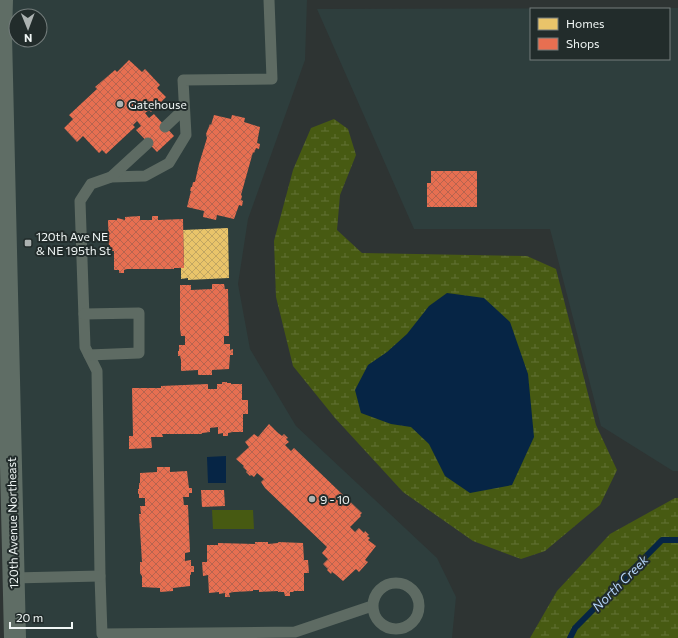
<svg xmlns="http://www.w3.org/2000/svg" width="678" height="638" font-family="Commissioner,sans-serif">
  <defs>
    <pattern id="wetland-marsh" width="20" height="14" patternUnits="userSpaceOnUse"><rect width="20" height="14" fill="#475a12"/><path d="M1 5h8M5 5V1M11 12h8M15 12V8" fill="none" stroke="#627235"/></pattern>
    <pattern id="homes-cross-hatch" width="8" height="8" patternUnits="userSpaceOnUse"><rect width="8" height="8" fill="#e9c46a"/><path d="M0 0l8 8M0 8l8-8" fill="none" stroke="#c1a662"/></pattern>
    <pattern id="shops-cross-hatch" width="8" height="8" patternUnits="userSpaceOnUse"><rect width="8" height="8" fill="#e76f51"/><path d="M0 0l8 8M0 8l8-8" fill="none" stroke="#b7644f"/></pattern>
  </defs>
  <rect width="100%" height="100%" fill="#2e3433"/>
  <g fill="#2e3e3d" fill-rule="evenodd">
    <path d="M2 0H307L305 60 248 219 238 284 250 349 296 426 437 558 456 597 452 638H15ZM16 16H40V40H16Z"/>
    <path d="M678 8V471H673L601 426 550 229H414L317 9ZM531 9H669V59H531Z"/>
  </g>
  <g fill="url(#wetland-marsh)">
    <path d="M334 119 348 129 356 155 340 195 337 230 362 253 527 256 556 269 596 425 617 470 600 505 545 551 521 559 473 541 403 492 335 418 293 366 276 297 274 241 293 170 311 128Z"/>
    <path d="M675 498H678V638H530L557 591 610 534Z"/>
  </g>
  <path fill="#475a12" d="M212 510H253L254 529H213Z"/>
  <g fill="#062545">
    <path d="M447 293 484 298 510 322 528 374 534 437 512 485 470 493 445 476 429 444 411 427 391 424 361 413 355 390 368 365 387 352 407 334 429 306Z"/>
    <path d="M226 456V483H208L207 457Z"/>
  </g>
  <path fill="url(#homes-cross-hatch)" d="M228 228 229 278 188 280V278L181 279V268H184L183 230Z"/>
  <g fill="url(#shops-cross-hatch)">
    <path d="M129 60 142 72 145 69 160 85 157 88 166 97 151 112 149 110 145 113 149 118 154 114 174 136 157 152 136 130 141 126 137 121 133 125 135 127 106 154 102 150 99 153 83 136 77 142 64 128 73 119 69 115 97 89 95 87 115 70 117 72Z"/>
    <path d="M214 115 231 119 232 115 245 118 244 122 260 127 257 143 260 144 259 149 256 148 254 153 253 152 241 195 242 196 241 200 243 201 242 206 239 205 234 219 217 215 216 220 203 217 204 211 187 207 191 191H190L191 187H192L193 182H195L199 164 207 138 206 134 210 124 211 125Z"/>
    <path d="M431 171H477V207H427V183H431Z"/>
    <path d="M140 216V220H152V216H158V220L183 219 184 268H174V269H127L124 270V273H119V270H114V251H109L108 220H117V218L125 220V217Z"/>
    <path d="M212 284H224L225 289H228L229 336H224V344H230V350L233 349V355H230L229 369 212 370V375H198V370L181 371V360L180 356H178V351H179V345H185V336H181L180 329V285H191V290L212 289Z"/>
    <path d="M222 382H227V383H231V384H242V400H248V414H243V432H233L228 433V436H223V433L218 434V427L210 428V432L202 433V434H162L163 437H151L152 448 129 449V436H133L132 388H161V386L208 384V389H217V384H222Z"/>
    <path d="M269 424 277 432 282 436 284 434 288 438 286 439 289 442 285 445 291 451 294 448 362 513 360 515 361 516 350 527 355 532 359 528 364 533 365 531 369 535 367 536 370 538 368 540 376 546 365 560 368 562 359 572 356 569 343 581 335 574 332 572 331 574 327 570 328 569 323 564 328 559 322 553 327 547 265 488 261 482 264 479 257 473 254 477 251 475 250 476 246 472 247 471 243 467 244 466 236 459 249 447 245 442 254 434 258 437Z"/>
    <path d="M157 467H170V472L187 471 189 488H192V493H189V497H183L184 505H188L190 552 185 553V561L191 560V566H194V572H191V575H190V586L173 588V591L160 592V588L142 587V576L140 573V562H142L139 514H141L140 506H145V498H139V494H138V489H139V483H140V473L157 472Z"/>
    <path d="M201 490H224L225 506 202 507Z"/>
    <path d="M255 542H268V544L278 543V542L303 543 304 560H308L309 573H304V591H293L294 592H290V596H285L284 592H278V591L259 592V590H253V591L234 592 229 593 230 597H225V593L219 594V592L209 593 208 575 203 576 202 562H207V545H218V543L255 544Z"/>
  </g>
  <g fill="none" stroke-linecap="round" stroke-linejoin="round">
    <path stroke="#062545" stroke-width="6" d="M570 638 575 628 662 540H678"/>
    <g stroke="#5e6b63" stroke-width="11">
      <path d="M269 0 272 79 183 80 186 135 169 163 145 176 111 177 91 184 80 201 85 347 97 371 100 576 102 634 295 632 372 606"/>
      <path d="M165 127 184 109"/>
      <path d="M111 177 148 143"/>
      <path d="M84 314 139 313V353L89 355"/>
      <path d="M13 578 100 576"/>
      <circle cx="396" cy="606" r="23"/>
    </g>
    <path stroke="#5f6d65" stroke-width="22" d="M2 0 1 35 15 638"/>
  </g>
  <g fill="#acb2b1" stroke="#222c2b" stroke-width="1.5">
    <circle cx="120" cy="104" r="4"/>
    <rect x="24" y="239" width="8" height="8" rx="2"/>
    <circle cx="312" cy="499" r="4"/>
  </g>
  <g text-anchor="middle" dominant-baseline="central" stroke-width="4" stroke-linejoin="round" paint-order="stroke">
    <g font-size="12" fill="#f0f6f5" stroke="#222c2b" text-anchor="start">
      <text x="128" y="104">Gatehouse</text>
      <text x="36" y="236">120th Ave NE<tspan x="36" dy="14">&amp; NE 195th St</tspan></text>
      <text x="320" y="499">9 - 10</text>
    </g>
    <g font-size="12" fill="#f0f6f5" stroke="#222c2b">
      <text transform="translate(12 523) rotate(-91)">120th Avenue Northeast</text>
    </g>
    <g font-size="13" font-style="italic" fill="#b4d4f9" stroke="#222c2b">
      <text transform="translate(620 583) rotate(-45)">North Creek</text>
    </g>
  </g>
  <rect x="530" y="8" width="140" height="52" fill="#222c2b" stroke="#747d7c"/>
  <rect x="538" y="18" width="20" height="12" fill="#e9c46a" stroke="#747d7c"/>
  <text x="566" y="28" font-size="12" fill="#f0f6f5">Homes</text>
  <rect x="538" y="38" width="20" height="12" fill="#e76f51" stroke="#747d7c"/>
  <text x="566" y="48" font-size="12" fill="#f0f6f5">Shops</text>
  <g transform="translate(28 28) rotate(179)"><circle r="19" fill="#222c2b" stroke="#747d7c"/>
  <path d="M0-3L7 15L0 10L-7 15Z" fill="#acb2b1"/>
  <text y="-6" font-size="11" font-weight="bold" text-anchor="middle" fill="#f0f6f5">N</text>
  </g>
  <path d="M10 622v6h62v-6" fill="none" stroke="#f0f6f5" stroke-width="2"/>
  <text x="16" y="622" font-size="12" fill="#f0f6f5" stroke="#222c2b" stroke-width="3" paint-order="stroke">20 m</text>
</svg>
